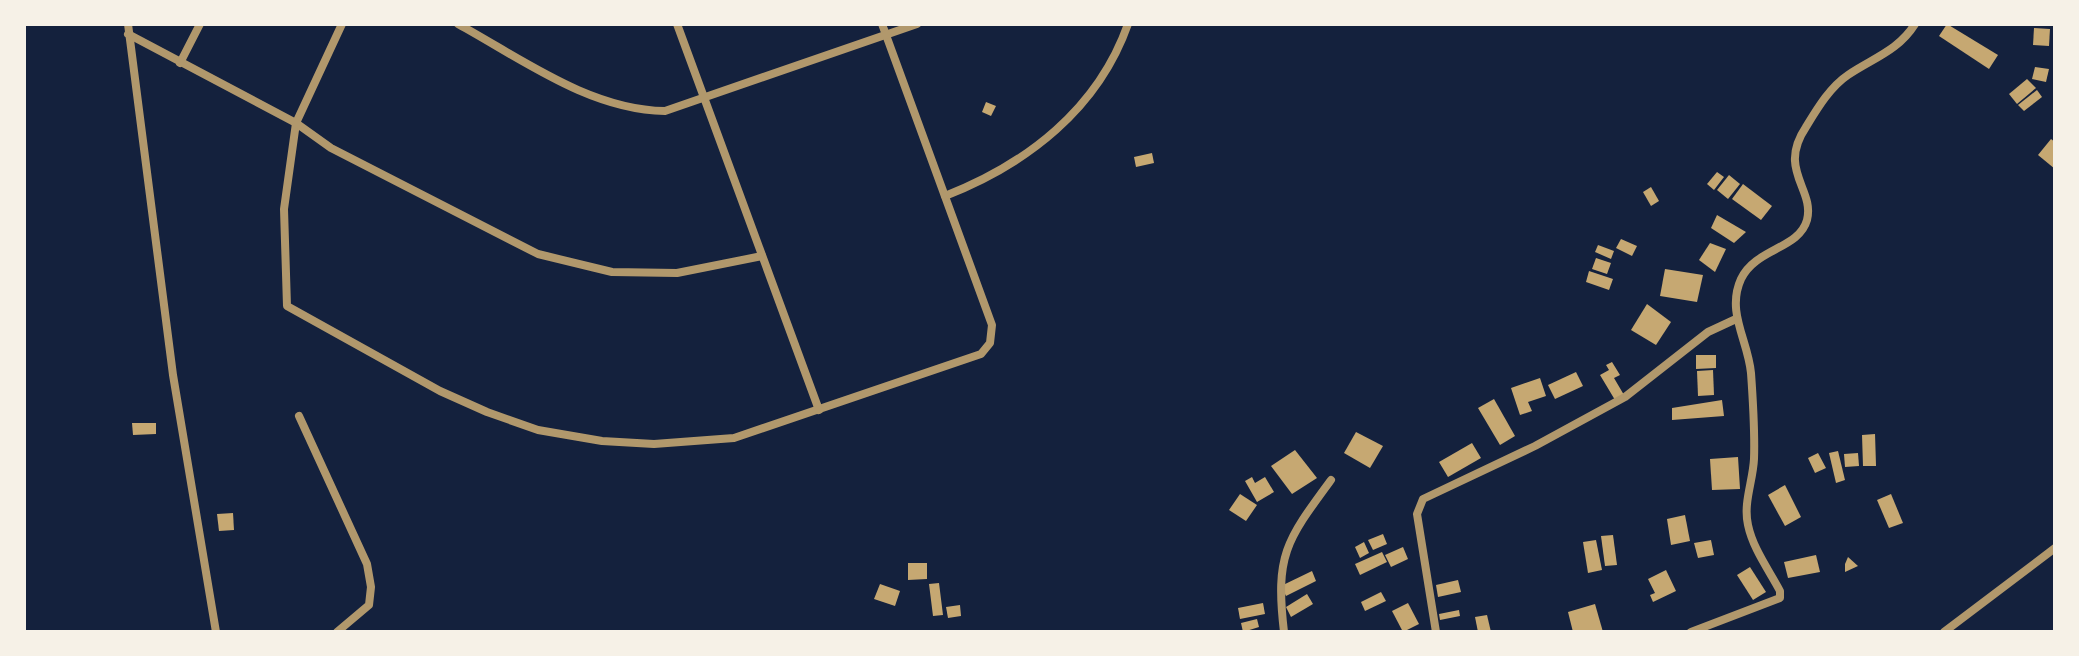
<svg xmlns="http://www.w3.org/2000/svg" width="2079" height="656" font-family="'Roboto Condensed',sans-serif">
  <rect width="100%" height="100%" fill="#14213d"/>
  <g fill="#c6a872">
    <path d="M1947 24 1998 55 1989 69 1939 36Z"/>
    <path d="M2034 28 2050 29 2049 46 2033 45Z"/>
    <path d="M2035 67 2049 69 2046 82 2032 79Z"/>
    <path d="M2027 79 2036 88 2017 104 2009 94Z"/>
    <path d="M2037 90 2042 97 2024 111 2018 105Z"/>
    <path d="M986 102 996 106 991 116 982 112Z"/>
    <path d="M2051 139 2055 142V169L2038 155Z"/>
    <path d="M1152 153 1154 163 1136 167 1134 157Z"/>
    <path d="M1717 172 1724 177 1714 190 1707 184Z"/>
    <path d="M1729 175 1740 184 1728 199 1717 190Z"/>
    <path d="M1743 184 1772 206 1761 220 1732 199Z"/>
    <path d="M1651 187 1659 201 1651 206 1643 192Z"/>
    <path d="M1717 215 1746 232 1734 243 1711 228Z"/>
    <path d="M1621 239 1637 246 1632 256 1616 248Z"/>
    <path d="M1710 243 1726 249 1715 272 1699 260Z"/>
    <path d="M1598 245 1614 251 1611 259 1595 252Z"/>
    <path d="M1596 258 1611 263 1607 274 1592 269Z"/>
    <path d="M1665 269 1703 275 1697 302 1660 296Z"/>
    <path d="M1589 271 1613 279 1609 290 1586 282Z"/>
    <path d="M1647 304 1671 322 1656 345 1631 330Z"/>
    <path d="M1696 355H1716V368L1696 369Z"/>
    <path d="M1612 362 1620 375 1614 378 1624 395 1615 400 1600 375 1609 370 1606 365Z"/>
    <path d="M1713 370 1714 395 1698 396 1697 371Z"/>
    <path d="M1576 372 1583 386 1555 399 1548 385Z"/>
    <path d="M1540 378 1546 396 1528 402 1532 411 1520 415 1511 388Z"/>
    <path d="M1494 399 1515 436 1500 445 1478 408Z"/>
    <path d="M1722 400 1724 416 1672 420V408Z"/>
    <path d="M132 423H156V434L133 435Z"/>
    <path d="M1356 432 1383 446 1370 468 1344 453Z"/>
    <path d="M1875 434 1876 466H1863L1862 435Z"/>
    <path d="M1472 443 1481 458 1448 477 1439 462Z"/>
    <path d="M1295 450 1317 478 1292 494 1271 466Z"/>
    <path d="M1838 451 1845 480 1836 483 1829 453Z"/>
    <path d="M1818 453 1826 468 1815 473 1808 458Z"/>
    <path d="M1858 453 1859 466 1845 467 1844 454Z"/>
    <path d="M1738 457 1740 489 1712 490 1710 459Z"/>
    <path d="M1252 477 1255 483 1265 477 1274 492 1257 502 1245 481Z"/>
    <path d="M1785 485 1801 517 1785 526 1768 495Z"/>
    <path d="M1240 494 1257 505 1246 521 1229 510Z"/>
    <path d="M1891 494 1903 523 1889 528 1877 500Z"/>
    <path d="M233 513 234 530 219 531 217 514Z"/>
    <path d="M1685 515 1690 541 1671 545 1667 519Z"/>
    <path d="M1383 534 1387 544 1373 550 1368 540Z"/>
    <path d="M1613 535 1617 565 1605 566 1601 536Z"/>
    <path d="M1596 540 1602 570 1588 573 1583 542Z"/>
    <path d="M1711 540 1714 555 1698 558 1694 543Z"/>
    <path d="M1364 542 1369 553 1360 558 1355 547Z"/>
    <path d="M1403 547 1408 559 1391 567 1385 555Z"/>
    <path d="M1382 552 1387 562 1360 575 1355 564Z"/>
    <path d="M1816 555 1820 572 1788 578 1784 562Z"/>
    <path d="M1848 557 1858 566 1845 572V564Z"/>
    <path d="M908 563H927V579L908 580Z"/>
    <path d="M1750 567 1766 592 1753 600 1737 575Z"/>
    <path d="M1666 570 1676 591 1653 602 1650 595 1655 593 1648 579Z"/>
    <path d="M1312 571 1316 581 1286 596 1281 586Z"/>
    <path d="M1458 580 1461 592 1438 597 1436 585Z"/>
    <path d="M939 583 943 615 933 616 929 584Z"/>
    <path d="M880 584 900 591 895 606 874 599Z"/>
    <path d="M1381 592 1386 601 1365 611 1361 602Z"/>
    <path d="M1307 594 1313 604 1291 617 1286 607Z"/>
    <path d="M1263 603 1265 614 1240 619 1238 608Z"/>
    <path d="M1408 603 1419 624 1403 632 1392 611Z"/>
    <path d="M1595 604 1603 632H1573L1568 612Z"/>
    <path d="M960 605 961 616 948 618 946 607Z"/>
    <path d="M1459 610 1460 616 1440 620 1439 614Z"/>
    <path d="M1487 615 1491 632H1478L1475 617Z"/>
    <path d="M1257 619 1259 627 1243 632 1241 623Z"/>
  </g>
  <g fill="none" stroke-linecap="round" stroke-linejoin="round">
    <g stroke="#b1986c" stroke-width="8">
      <path d="M128 24 173 375 216 632"/>
      <path d="M342 24 296 123 284 209 287 306 440 391 487 412 538 430 602 441 654 444 734 438 981 354 990 343 992 325 882 24"/>
      <path d="M458 24C522 59 590 110 665 111L917 24"/>
      <path d="M677 24 819 410"/>
      <path d="M128 34 296 123 331 148 538 254 612 272 677 273 762 256"/>
      <path d="M180 63 200 24"/>
      <path d="M945 196C1027 164 1098 109 1128 24"/>
      <path d="M299 416 367 564 371 587 369 605 337 632"/>
      <path d="M1284 632C1275 555 1286 541 1331 480"/>
      <path d="M1436 632 1417 514 1423 499 1535 446 1625 397 1708 332 1736 319"/>
      <path d="M1691 632 1780 598V591C1769 570 1753 549 1748 525 1743 503 1753 481 1754 459 1755 431 1753 401 1751 373 1748 340 1726 312 1741 279 1756 248 1799 249 1807 220 1815 189 1777 170 1806 127 1817 109 1830 87 1848 75 1873 58 1898 51 1915 24"/>
      <path d="M1944 632 2055 548"/>
    </g>
  </g>
  <rect width="2079" height="656" fill="none" stroke="#f6f1e7" stroke-width="52"/>
</svg>
